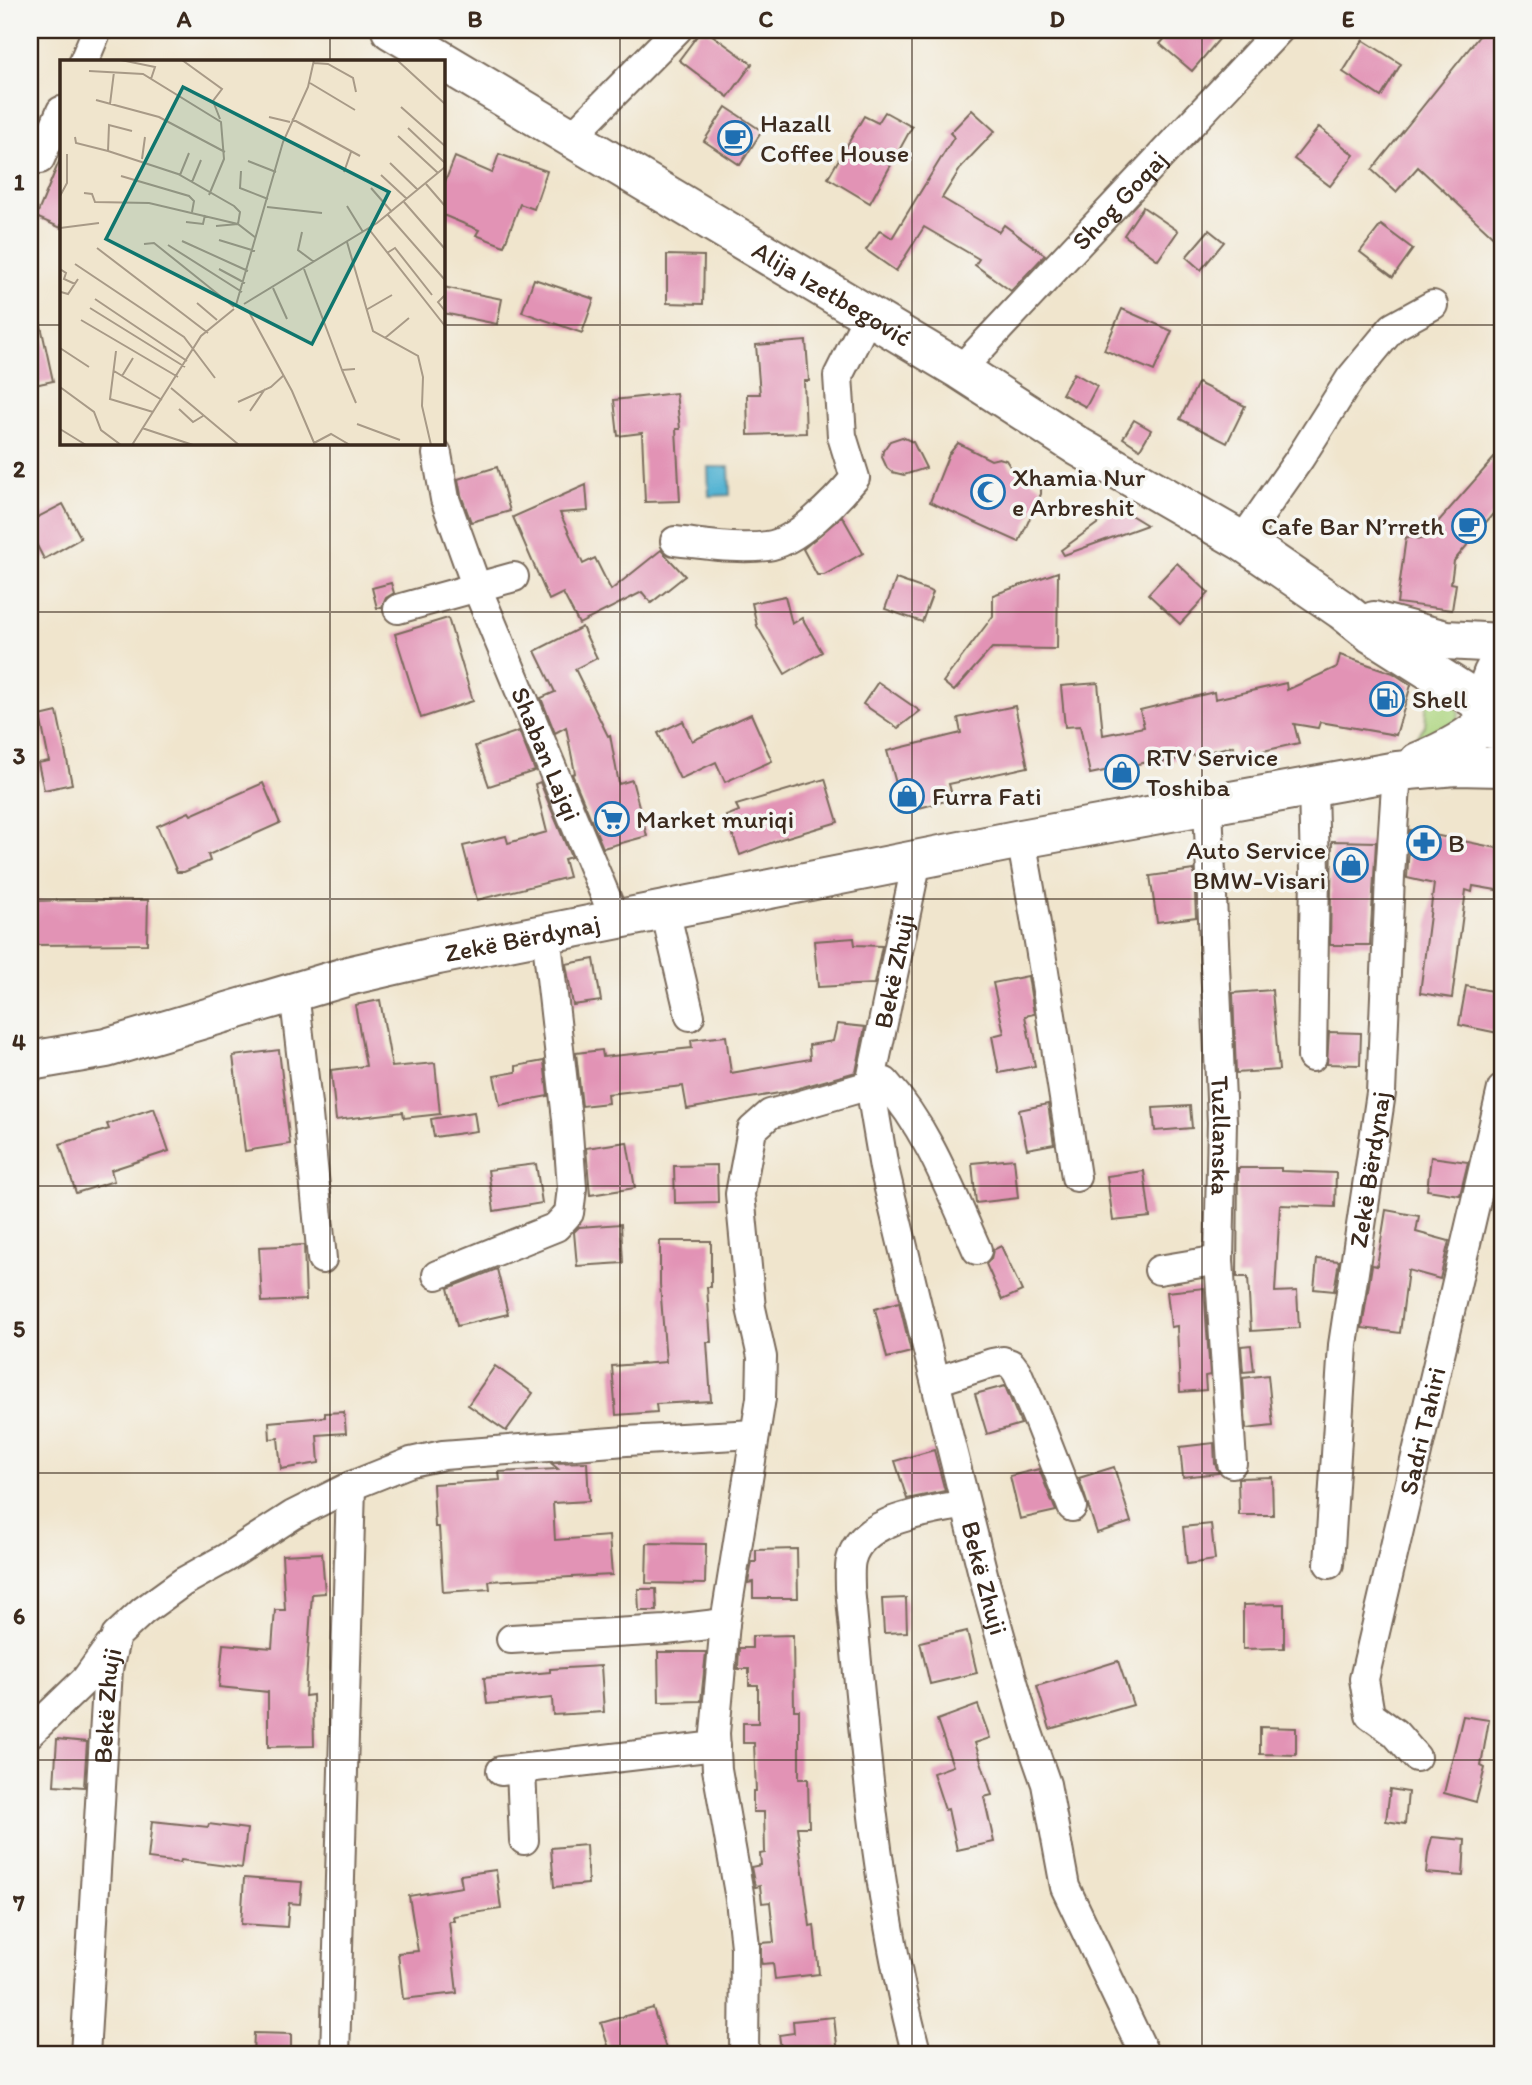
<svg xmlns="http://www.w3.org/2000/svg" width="1532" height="2085" font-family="Itim,sans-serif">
  <rect width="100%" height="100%" fill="#f6f6f2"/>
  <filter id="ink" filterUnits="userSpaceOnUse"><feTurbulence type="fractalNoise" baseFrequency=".0143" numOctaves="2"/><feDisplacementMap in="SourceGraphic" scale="14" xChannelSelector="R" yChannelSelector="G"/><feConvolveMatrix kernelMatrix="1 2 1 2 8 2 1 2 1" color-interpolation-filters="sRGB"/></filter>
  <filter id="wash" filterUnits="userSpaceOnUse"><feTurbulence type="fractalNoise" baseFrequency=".00686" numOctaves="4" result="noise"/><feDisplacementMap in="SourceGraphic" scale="28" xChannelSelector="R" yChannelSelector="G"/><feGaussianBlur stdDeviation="1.57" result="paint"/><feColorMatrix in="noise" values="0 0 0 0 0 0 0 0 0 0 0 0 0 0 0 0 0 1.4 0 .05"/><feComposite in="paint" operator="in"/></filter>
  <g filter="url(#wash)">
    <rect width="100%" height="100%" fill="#f0e5cd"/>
    <path fill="#add580" stroke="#74804f" stroke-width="2" d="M1435 688 1459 711 1458 721 1425 746 1414 741 1425 726 1427 697Z"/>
    <path fill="#55b4d3" stroke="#486f78" stroke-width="2" d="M708 467H729L730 495 709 496Z"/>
    <g id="blocks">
      <g fill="#e293b5">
        <path d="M1172 30H1227L1192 71 1160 44Z"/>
        <path d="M1484 30H1502V245L1418 167 1396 192 1372 170Z"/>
        <path d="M700 32H708L752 64 728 97 679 60Z"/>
        <path d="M1363 40 1401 64 1381 97 1343 72Z"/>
        <path d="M726 107 762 131 740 165 704 141Z"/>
        <path d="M972 110 995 131 962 166 942 198 999 232 1004 225 1045 255 1011 291 975 265 979 259 924 227 896 271 866 250 880 230 892 238 954 137 950 133Z"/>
        <path d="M885 112 912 127 870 203 828 178 864 116 878 123Z"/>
        <path d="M1319 127 1354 155 1330 186 1294 159Z"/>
        <path d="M499 154 547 171 534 209 520 204 504 246 476 235 479 230 443 215V187L455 157 492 173Z"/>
        <path d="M61 157V228L36 217Z"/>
        <path d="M1143 207 1178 231 1158 260 1124 235Z"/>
        <path d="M1381 225 1413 249 1393 277 1360 252Z"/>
        <path d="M1209 230 1224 242 1201 270 1186 257Z"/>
        <path d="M667 255 704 256 703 304 667 303Z"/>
        <path d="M534 279 594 299 582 333 522 312Z"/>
        <path d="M443 287 502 299 497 324 443 313Z"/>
        <path d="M1122 309 1172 331 1154 371 1104 350Z"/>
        <path d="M30 312H38L53 381 30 386Z"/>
        <path d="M806 341 809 381H804L806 433 748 435 747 394H760L756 345Z"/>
        <path d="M1074 373 1097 386 1086 407 1062 394Z"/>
        <path d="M1198 383 1245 406 1227 443 1180 419Z"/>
        <path d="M676 393 680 429H676L680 501 645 502 642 433 618 436 614 400Z"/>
        <path d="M1134 420 1151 430 1140 449 1123 438Z"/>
        <path d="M902 437 913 442 926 468 904 475 892 472 887 468 882 457 883 451 890 441Z"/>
        <path d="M958 443 991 460 999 458 1006 460 1011 468 1041 486V494L1019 542 930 502 949 454Z"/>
        <path d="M1502 449V503L1454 561 1451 583 1456 584 1452 610 1397 603 1406 537 1423 539Z"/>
        <path d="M497 467 510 511 471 522 461 495 458 479Z"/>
        <path d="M586 485 588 511 560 513 583 564 595 558 611 590 661 550 685 576 651 603 642 592 579 624 563 593 549 600 513 517Z"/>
        <path d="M63 504 81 538 44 559 30 532V521Z"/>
        <path d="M1119 508 1147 525 1064 555 1061 550Z"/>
        <path d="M842 516 863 553 824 575H817L803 549Z"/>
        <path d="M1177 563 1209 593 1180 624 1148 594Z"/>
        <path d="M1058 572 1057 649 992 648 954 691 943 682 993 616V595Z"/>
        <path d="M896 579 933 592 922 622 885 609Z"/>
        <path d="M391 583 394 593 386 598 382 607 377 608 372 588Z"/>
        <path d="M785 596 792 624 802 618 822 652 785 674 757 626 752 603Z"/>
        <path d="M448 618 473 701 421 718 395 634Z"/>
        <path d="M582 627 597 658 575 669 608 736 610 735 619 784 632 780 647 836 603 848 572 774 575 773 566 727 555 733 541 698 555 692 535 651Z"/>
        <path d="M1340 655 1393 673 1411 685 1396 735 1320 722 1318 728 1294 724 1299 743 1236 757 1233 746 1153 765 1152 761 1090 774 1080 726 1065 727 1061 686 1098 683 1103 735 1144 727 1140 710 1214 692 1215 699 1286 683 1287 690 1337 667Z"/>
        <path d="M878 682 920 711 898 728 863 704Z"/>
        <path d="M1015 706 1028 767 949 784 953 799 904 812 887 751 961 733 958 718Z"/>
        <path d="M57 712 72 784 44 790 38 763 49 761 40 716Z"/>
        <path d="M751 714 772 761 725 782 716 762 680 779 658 733 683 721 692 741Z"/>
        <path d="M519 731 535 771 489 786 475 746Z"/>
        <path d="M825 779 838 822 781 839 740 855 726 816 739 811 736 805Z"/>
        <path d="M540 782 571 857 564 859 569 877 477 900 463 846 506 836 508 843 547 832 535 784Z"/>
        <path d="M263 783 280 823 208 855 210 861 184 872H177L157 826 189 812 191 815Z"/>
        <path d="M1410 830 1502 849V891L1473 886 1472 892 1466 890 1452 998 1420 993 1434 884 1407 878Z"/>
        <path d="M1332 841 1376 842 1370 945H1330Z"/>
        <path d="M1194 870 1196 917 1157 922 1150 876Z"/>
        <path d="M77 900H148L147 944 30 945V901Z"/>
        <path d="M854 938 855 945 882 946 874 984 818 987 814 941Z"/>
        <path d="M594 959 601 1001 573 1005 566 964Z"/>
        <path d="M1028 976 1034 1014 1025 1016 1035 1066 999 1073 992 1036 1004 1033 993 983Z"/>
        <path d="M1466 986 1502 993V1008L1498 1033 1459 1025Z"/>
        <path d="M1272 990 1279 1070 1236 1073 1233 993Z"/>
        <path d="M380 1000 392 1067 435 1063 440 1114 404 1118 403 1112 336 1120 331 1070 366 1066 355 1005Z"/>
        <path d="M837 1024 865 1027 856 1072 785 1092 687 1109 683 1086 607 1094 608 1103 582 1106 576 1053 602 1050 603 1057 692 1048 691 1040 726 1036 731 1073 810 1059 809 1045 833 1041Z"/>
        <path d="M1329 1032 1361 1033 1360 1065 1327 1064Z"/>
        <path d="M279 1050 290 1144 245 1151 233 1056Z"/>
        <path d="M544 1061 548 1096 500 1105 494 1076 516 1072V1066Z"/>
        <path d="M1048 1104 1054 1144 1027 1149 1019 1110Z"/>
        <path d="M1190 1106 1192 1128 1155 1131 1153 1108Z"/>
        <path d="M154 1108 169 1151 111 1170 114 1181 76 1193 60 1144 109 1129 107 1124Z"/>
        <path d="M474 1112 477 1131 434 1137 431 1119Z"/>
        <path d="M627 1142 635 1188 590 1195 586 1148Z"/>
        <path d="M1431 1157 1468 1162 1460 1195 1427 1190Z"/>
        <path d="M1014 1159 1018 1198 976 1203 972 1163Z"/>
        <path d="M536 1164 542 1203 494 1211 488 1170Z"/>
        <path d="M717 1165 718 1202 675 1203 674 1166Z"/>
        <path d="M1238 1168H1281V1171L1336 1173 1335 1207 1280 1205 1275 1292 1297 1291 1299 1328 1251 1331 1248 1277H1237Z"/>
        <path d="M1144 1171 1150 1217 1113 1221 1107 1176Z"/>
        <path d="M1386 1210 1419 1216 1416 1232 1449 1241 1440 1279 1408 1270 1400 1333 1362 1328 1372 1265 1377 1266Z"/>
        <path d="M621 1224 623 1263 577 1266 574 1232 579 1227Z"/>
        <path d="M660 1241H711V1287H707L711 1342H707L711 1401 656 1404 657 1412 616 1415 612 1366 666 1362 660 1284Z"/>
        <path d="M304 1245 306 1300 262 1302 259 1247Z"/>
        <path d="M1001 1246 1022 1291 1002 1300 986 1264 991 1259 993 1250Z"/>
        <path d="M1317 1259 1339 1261 1334 1291 1314 1289Z"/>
        <path d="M497 1269 508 1314 457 1326 448 1288Z"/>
        <path d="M1204 1288 1210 1375 1205 1376 1206 1390 1180 1392 1177 1326 1171 1327 1167 1292Z"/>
        <path d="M899 1302 911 1352 887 1358 875 1309Z"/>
        <path d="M1251 1345 1254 1371 1243 1372 1241 1346Z"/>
        <path d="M495 1366 533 1393 506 1431 468 1405Z"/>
        <path d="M1268 1375 1273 1426 1246 1429 1243 1378Z"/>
        <path d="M1005 1386 1021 1424 987 1434 975 1394Z"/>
        <path d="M344 1412 346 1433 317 1435 319 1463 281 1469 278 1438 270 1439 269 1422 325 1417V1413Z"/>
        <path d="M1214 1443 1215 1464 1219 1473 1183 1477 1180 1447Z"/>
        <path d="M934 1450 945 1491 907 1499 895 1461Z"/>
        <path d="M587 1462 589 1501 553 1503 555 1540 609 1536 612 1575 489 1581 490 1589 443 1592 439 1527H435L433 1484 500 1480 499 1472 558 1469 551 1463Z"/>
        <path d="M1114 1467 1131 1522 1097 1533 1079 1478Z"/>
        <path d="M1039 1469 1056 1511 1020 1519 1010 1476Z"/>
        <path d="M1272 1477 1273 1515H1239L1238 1478Z"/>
        <path d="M1211 1524 1215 1560 1187 1564 1183 1527Z"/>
        <path d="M647 1543 706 1544 705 1584 646 1583Z"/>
        <path d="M797 1549 798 1598H753V1582L748 1583 752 1562H756V1550Z"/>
        <path d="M322 1553 325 1593 312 1594 305 1696 313 1695 314 1746 268 1747V1692L219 1687 223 1644 272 1648 275 1610H285L282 1555Z"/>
        <path d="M638 1589H656L657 1611H639Z"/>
        <path d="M906 1598 907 1632 884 1633 882 1599Z"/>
        <path d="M1284 1604V1648L1243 1649V1605Z"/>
        <path d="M967 1631 977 1673 930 1684 920 1642Z"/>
        <path d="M793 1635 794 1710H799V1779H808L809 1827H797L810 1926 814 1925 819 1974 775 1979 773 1963 762 1964 761 1961V1943L774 1942 770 1902 762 1903 760 1886 755 1887 751 1867 761 1865 760 1854 765 1853 764 1812H753V1791H756L754 1743H743V1723H758V1685H749V1669H738L739 1648H752V1636Z"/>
        <path d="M658 1652H706L701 1701 659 1702Z"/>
        <path d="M1118 1661 1133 1705 1050 1729 1037 1686Z"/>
        <path d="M601 1666 604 1712 553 1715 552 1698 487 1704 484 1678 550 1672V1669Z"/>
        <path d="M978 1705 990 1738 975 1743 992 1795 984 1797 994 1842 957 1850 948 1809 945 1810 933 1773 953 1766 937 1720Z"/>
        <path d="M1463 1716 1489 1720 1481 1766 1485 1768 1476 1802 1444 1793Z"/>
        <path d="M1260 1727 1296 1728V1755L1260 1754Z"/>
        <path d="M57 1739 87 1742 84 1787 54 1785Z"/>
        <path d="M1390 1789 1408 1792 1405 1824 1386 1821Z"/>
        <path d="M152 1821 208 1827 209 1824 247 1829 242 1868 181 1860 180 1863 148 1859Z"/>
        <path d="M1432 1837 1465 1840 1463 1876 1426 1873 1428 1853Z"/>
        <path d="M586 1845 588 1884 554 1887 551 1848Z"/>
        <path d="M496 1870 501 1909 453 1916 454 1921H449L457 1993 403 1999 398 1953 418 1951 409 1896 462 1887 460 1875Z"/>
        <path d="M244 1878 302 1882 300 1904 289 1903 287 1927 241 1924Z"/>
        <path d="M653 2008 666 2049 643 2055H611L601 2023Z"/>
        <path d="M834 2017 838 2055H782L779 2035 794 2033 793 2021Z"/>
        <path d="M254 2033 291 2034V2055H253Z"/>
      </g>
    </g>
  </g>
  <g filter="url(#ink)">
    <use href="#blocks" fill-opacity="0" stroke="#7a6b5b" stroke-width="2"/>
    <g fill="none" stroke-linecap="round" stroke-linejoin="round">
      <g stroke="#7a6b5b" stroke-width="32">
        <g id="minor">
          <path d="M84 61 97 30"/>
          <path d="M570 138 677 30"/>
          <path d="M40 159 61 111"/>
          <path id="s1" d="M960 370 1279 30"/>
          <path id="s2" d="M437 454 445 499 477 588 615 919"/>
          <path d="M675 541C705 544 737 550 767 546 796 543 837 500 855 478L842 436 838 376 868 316"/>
          <path d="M1242 541 1300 458 1350 379 1393 327 1433 305"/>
          <path d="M398 609 514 577"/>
          <path id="s3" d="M1208 807 1222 1122 1219 1260 1232 1463"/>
          <path d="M1021 839C1042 951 1059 1064 1076 1177"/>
          <path d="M665 910 690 1016"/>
          <path d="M294 992 307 1104 322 1259"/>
          <path d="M1312 1057 1315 872 1313 786"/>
          <path id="s4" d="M977 1250C951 1192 928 1129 885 1082L870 1085 884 1168 947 1430 985 1582 1025 1724 1046 1784 1065 1887 1145 2055"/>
          <path d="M1159 1270 1219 1260"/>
          <path d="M437 1275 556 1227 569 1213 572 1188 567 1119 546 933"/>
          <path d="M936 1381 992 1363 1003 1361 1011 1364 1017 1372 1039 1423 1072 1507"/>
          <path id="s5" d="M1329 1564 1343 1345 1381 1093 1390 876 1397 771"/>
          <path d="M511 1639 666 1630 725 1623"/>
          <path d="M30 1733 86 1679 109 1647"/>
          <path id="s6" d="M1416 1757 1395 1733 1370 1715 1364 1679 1502 1089"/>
          <path d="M521 1769 524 1840"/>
          <path d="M501 1771 716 1746"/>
          <path id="s7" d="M85 2055 108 1669 116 1636 143 1611 183 1582 226 1558 293 1515 351 1486 411 1462 443 1455 626 1441 755 1434"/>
          <path d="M335 2055 351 1486"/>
          <path id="s8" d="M744 2055 745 1947 740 1899 717 1769 715 1733 725 1623 761 1398 762 1357 751 1308 740 1194 752 1130 770 1114 870 1085 917 860"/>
          <path d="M917 2055C876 1903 865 1744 850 1588 850 1579 849 1568 851 1560 862 1517 929 1512 965 1504"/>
        </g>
      </g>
      <g stroke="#7a6b5b" stroke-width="42">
        <g id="secondary">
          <path id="s9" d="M391 30 960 370 1079 447 1242 541 1342 610 1372 634 1486 706"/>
          <path d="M1374 621 1446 640 1502 643"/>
          <path d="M1492 729C1481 707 1487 677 1502 659"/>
          <path d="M1418 762C1443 752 1469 739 1488 720"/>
          <path id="s10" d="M30 1061 106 1048 352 975 438 955 1021 839 1397 771 1456 766 1502 767"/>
        </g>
      </g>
      <use href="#minor" stroke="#fff" stroke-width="28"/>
      <use href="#secondary" stroke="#fff" stroke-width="38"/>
    </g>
  </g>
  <path fill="none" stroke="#3b2a1e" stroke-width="2" stroke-opacity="0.55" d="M330 30V61M620 30V2055M912 30V2055M1202 30V2055M30 325H61M443 325H1502M330 443V2055M30 612H1502M30 899H1502M30 1186H1502M30 1473H1502M30 1760H1502"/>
  <defs>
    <g id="cafe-ring" transform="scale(1.75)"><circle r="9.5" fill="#f6f6f2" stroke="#1f6fb2" stroke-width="1.5"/><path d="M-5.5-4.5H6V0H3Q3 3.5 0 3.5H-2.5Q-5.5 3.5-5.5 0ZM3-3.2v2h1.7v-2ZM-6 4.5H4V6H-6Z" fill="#1f6fb2"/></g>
    <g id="mosque-ring" transform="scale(1.75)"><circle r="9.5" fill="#f6f6f2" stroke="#1f6fb2" stroke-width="1.5"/><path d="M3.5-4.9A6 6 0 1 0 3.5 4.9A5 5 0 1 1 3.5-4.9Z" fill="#1f6fb2"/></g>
    <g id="fuel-ring" transform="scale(1.75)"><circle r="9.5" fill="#f6f6f2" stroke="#1f6fb2" stroke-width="1.5"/><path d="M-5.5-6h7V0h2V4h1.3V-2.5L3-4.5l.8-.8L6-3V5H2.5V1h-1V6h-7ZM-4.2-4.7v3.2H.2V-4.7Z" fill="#1f6fb2"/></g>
    <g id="shop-ring" transform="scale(1.75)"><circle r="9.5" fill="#f6f6f2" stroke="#1f6fb2" stroke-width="1.5"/><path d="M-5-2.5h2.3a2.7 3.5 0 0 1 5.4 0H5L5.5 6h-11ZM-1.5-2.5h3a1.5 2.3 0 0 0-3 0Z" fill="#1f6fb2"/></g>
    <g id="supermarket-ring" transform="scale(1.75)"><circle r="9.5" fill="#f6f6f2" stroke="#1f6fb2" stroke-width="1.5"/><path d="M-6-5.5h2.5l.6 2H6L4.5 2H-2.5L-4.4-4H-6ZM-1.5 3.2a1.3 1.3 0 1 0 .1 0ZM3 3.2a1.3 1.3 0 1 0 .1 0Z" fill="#1f6fb2"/></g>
    <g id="pharmacy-ring" transform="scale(1.75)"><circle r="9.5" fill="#f6f6f2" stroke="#1f6fb2" stroke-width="1.5"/><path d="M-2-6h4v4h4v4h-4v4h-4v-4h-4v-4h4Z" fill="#1f6fb2"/></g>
  </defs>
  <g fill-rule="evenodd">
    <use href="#cafe-ring" x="735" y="138"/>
    <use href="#mosque-ring" x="988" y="492"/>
    <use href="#cafe-ring" x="1469" y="526"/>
    <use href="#fuel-ring" x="1387" y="699"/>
    <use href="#shop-ring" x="1122" y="772"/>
    <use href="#shop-ring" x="907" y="796"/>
    <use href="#supermarket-ring" x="612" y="819"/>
    <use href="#pharmacy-ring" x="1424" y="843"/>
    <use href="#shop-ring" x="1351" y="865"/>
  </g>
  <g text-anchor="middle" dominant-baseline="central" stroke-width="7" stroke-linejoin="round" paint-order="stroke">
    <g font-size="26" fill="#3b2a1e" stroke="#f6f6f2" text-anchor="start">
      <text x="760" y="123">Hazall<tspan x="760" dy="30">Coffee House</tspan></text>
      <text x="1012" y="477">Xhamia Nur<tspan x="1012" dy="30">e Arbreshit</tspan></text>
      <text x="1444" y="526" text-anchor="end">Cafe Bar N’rreth</text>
      <text x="1412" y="699">Shell</text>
      <text x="1146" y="757">RTV Service<tspan x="1146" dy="30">Toshiba</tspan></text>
      <text x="932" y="796">Furra Fati</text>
      <text x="636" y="819">Market muriqi</text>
      <text x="1448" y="843">B</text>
      <text x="1326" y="850" text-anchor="end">Auto Service<tspan x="1326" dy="30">BMW-Visari</tspan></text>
    </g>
    <g font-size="26" fill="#3b2a1e" stroke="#f6f6f2">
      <text stroke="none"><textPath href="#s1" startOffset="233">Shog Goqaj</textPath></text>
      <text stroke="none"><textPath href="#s9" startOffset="514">Alija Izetbegović</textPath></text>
      <text stroke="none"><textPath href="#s2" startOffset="320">Shaban Lajqi</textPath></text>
      <text stroke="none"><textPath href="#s10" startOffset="508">Zekë Bërdynaj</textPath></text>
      <text stroke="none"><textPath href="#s8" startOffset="1178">Bekë Zhuji</textPath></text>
      <text stroke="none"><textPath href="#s3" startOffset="329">Tuzllanska</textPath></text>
      <text stroke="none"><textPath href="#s5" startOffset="397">Zekë Bërdynaj</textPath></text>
      <text stroke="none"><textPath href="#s6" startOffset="354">Sadri Tahiri</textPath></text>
      <text stroke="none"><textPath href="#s4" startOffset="714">Bekë Zhuji</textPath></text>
      <text stroke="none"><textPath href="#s7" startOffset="350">Bekë Zhuji</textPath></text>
    </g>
  </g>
  <g transform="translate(60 60)">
    <rect width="385" height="385" fill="#f0e5cd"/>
    <path fill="none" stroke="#a89a87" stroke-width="2" d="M61 0 95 7 91 19M122 0 162 29 153 41 160 59M337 0 385 44M254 3 268 4 293 18 296 32M29 11 83 14 161 62 164 99 149 135M250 23 295 50M36 40 99 57 165 92M50 44 54 12M341 47 385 86M209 57 230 62M232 59 300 96M348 68 385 103M72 71 49 65 48 91 118 114 174 146 180 152 178 164 196 178M338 76 378 113M15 77 16 83 48 91M82 99 85 77M188 101 216 112M330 103 358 130M181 111 180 128 208 139M284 112 291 92M120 115 129 93M321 115 347 139M61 116 129 136 134 141 132 152M132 122 141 100M366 124 385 146M311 128 332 152M24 133 32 134 35 142 89 143 178 164M0 136 7 123V94M344 142 385 189M287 146 303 172M207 147 262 153M328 155 385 220M126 162 143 164 145 155M156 166 178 164M0 168 39 163M308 168 385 266M242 172 238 190 254 202M159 180 195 191M122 181 188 211M287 182 313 271 358 296 363 317 362 346 371 385M84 184 94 183 174 247M108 185 182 232M37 188 148 273M327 193 335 188 372 235M15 204 124 277 155 318M0 209 6 213 4 219 15 224M159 209 185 223M244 209 282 310 295 309M213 228 227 259M1 232 8 234 18 219M385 235 378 242 385 251M35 239 127 301M137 243 157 260M184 244 317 163 385 107M176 245 223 82 248 27 254 0M30 248 125 307M306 250 332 235M189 252 232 331 255 385M21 260 118 317M325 278 349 258M0 288 29 307M56 291 50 339 93 352M282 310 296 343M54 311 102 340M62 316 73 298M0 327 34 352 41 370 61 385M111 328 179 385M178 342 211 327 224 315M119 349 133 362 143 356M190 351 205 329M297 364 340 380M82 368 133 385M0 369 26 385M254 383 271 374 290 385M72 385 141 276 174 249"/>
    <path fill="#0f766e" fill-opacity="0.15" stroke="#0f766e" stroke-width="3.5" d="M123 27 329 132 252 284 46 179Z"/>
    <rect width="385" height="385" fill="none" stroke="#3b2a1e" stroke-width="3.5"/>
  </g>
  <rect width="1532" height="2085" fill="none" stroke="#f6f6f2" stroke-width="77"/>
  <rect x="38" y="38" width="1456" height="2008" fill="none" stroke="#3b2a1e" stroke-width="2.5"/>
  <g font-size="23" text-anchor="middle" font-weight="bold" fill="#3b2a1e">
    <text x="184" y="27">A</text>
    <text x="475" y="27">B</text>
    <text x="766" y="27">C</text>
    <text x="1057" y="27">D</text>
    <text x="1348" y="27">E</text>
    <text x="19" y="190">1</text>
    <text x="19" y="477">2</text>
    <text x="19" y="764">3</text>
    <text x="19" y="1050">4</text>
    <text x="19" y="1337">5</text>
    <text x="19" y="1624">6</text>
    <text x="19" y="1911">7</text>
  </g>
</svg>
